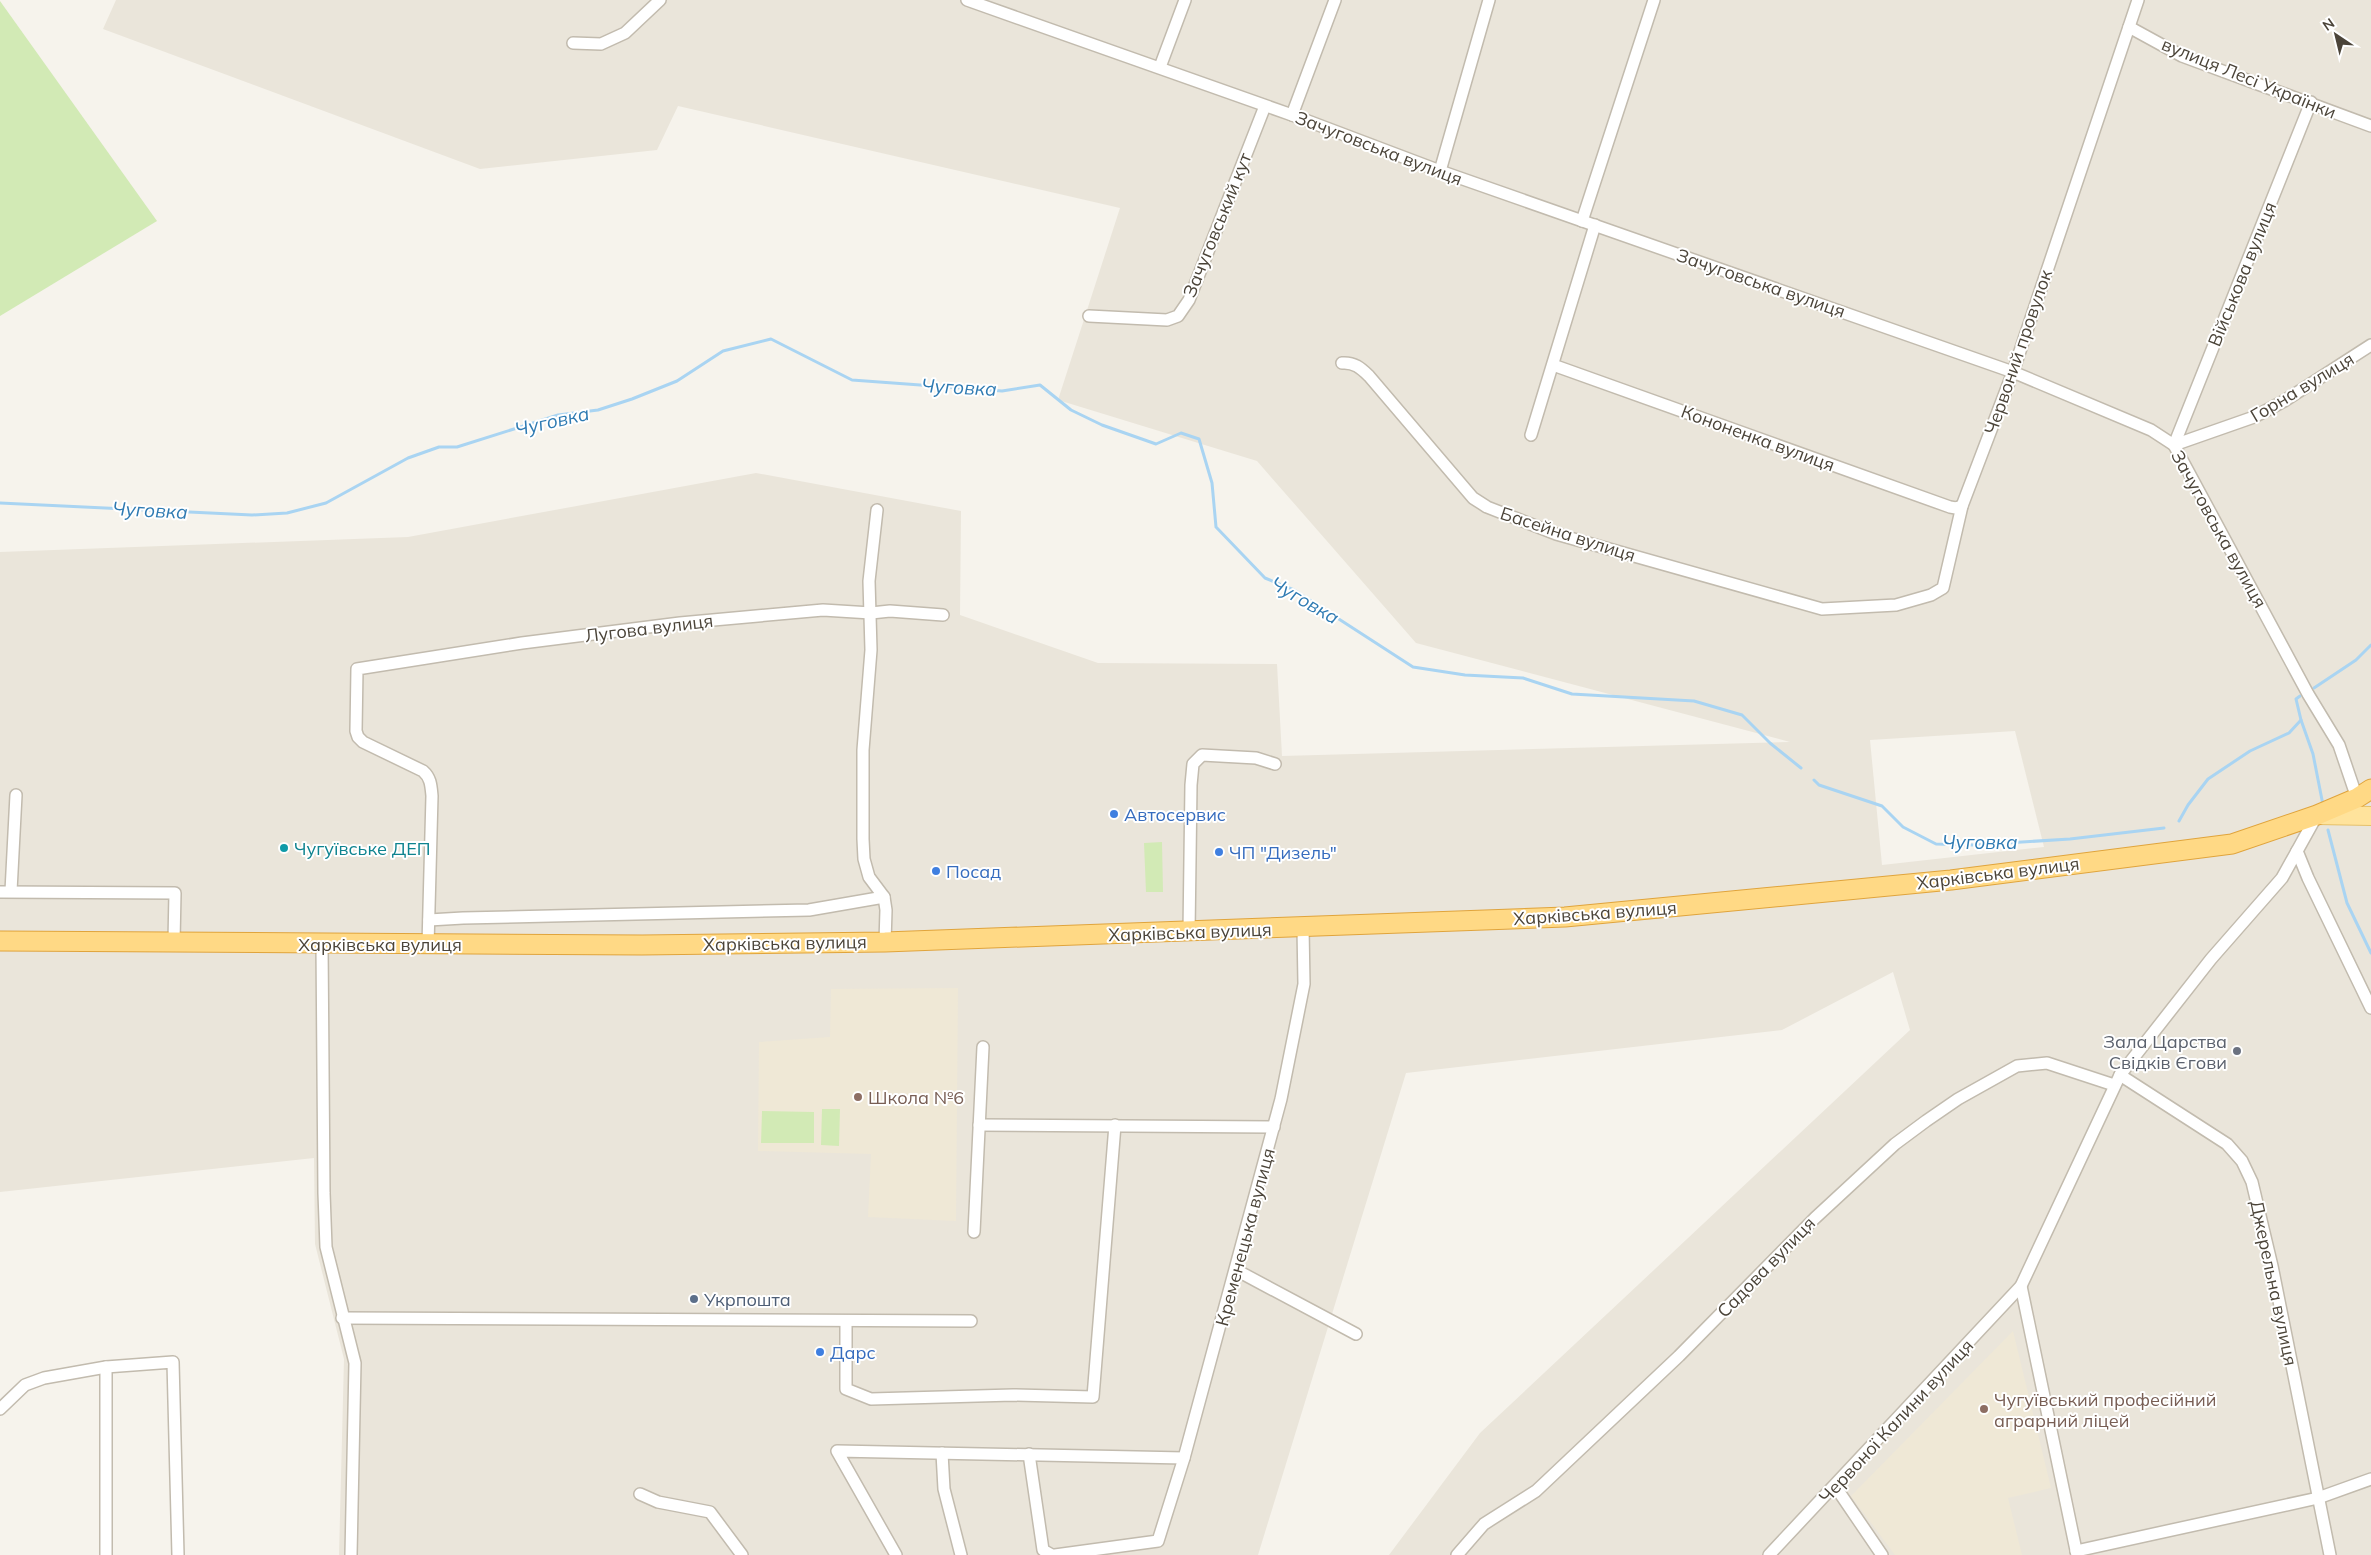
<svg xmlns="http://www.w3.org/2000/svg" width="2371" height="1555" font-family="Mulish,sans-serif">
  <rect width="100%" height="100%" fill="#f6f3ec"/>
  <path fill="#eae5da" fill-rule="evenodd" d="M116 0H2371V1555H1389L1480 1433 1910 1030 1893 972 1782 1030 1406 1073 1258 1555H339L344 1359 315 1244 314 1158 0 1192V552L408 537 756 473 961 511 960 615 1098 663 1277 664 1282 756 1790 742 1416 643 1257 461 1058 400 1120 208 678 106 657 150 480 169 103 29ZM2015 731 2044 847 1882 865 1870 740Z"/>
  <g fill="#efe8d6">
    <path d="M958 988 956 1221 868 1217 871 1154 758 1151 759 1042 830 1037 831 989Z"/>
    <path d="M2013 1331 2051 1488 2008 1498 2022 1555H1895L1851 1496Z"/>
  </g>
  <g fill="#d2eab5">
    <path d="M0 1 157 221 0 316Z"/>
    <path d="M1162 842 1163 892H1146L1144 843Z"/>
    <path d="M822 1109H840L839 1146 821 1145Z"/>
    <path d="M762 1111 814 1112V1143H761Z"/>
  </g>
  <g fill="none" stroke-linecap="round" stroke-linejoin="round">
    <g stroke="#a9d4f2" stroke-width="3">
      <path d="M0 503 252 515 287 513 326 503 408 458 439 447H457L558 415 598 410 632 399 677 381 723 351 771 339 852 380 1002 391 1040 385 1071 410 1102 425 1156 444 1181 433 1199 439 1212 483 1216 527 1265 578 1294 590 1413 667 1465 675 1523 678 1572 694 1694 701 1742 715 1770 743 1801 768"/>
      <path d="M2314 688 2356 660 2371 645"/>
      <path d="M2301 720 2313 754 2323 805"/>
      <path d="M1814 780 1819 785 1882 806 1903 827 1936 844 1974 845 2070 839 2164 828"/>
      <path d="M2179 821 2188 805 2208 779 2250 751 2289 733 2301 720 2296 699 2300 696"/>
      <path d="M2328 830 2347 903 2371 953"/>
    </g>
    <g stroke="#c2bbae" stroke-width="14">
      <g id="minor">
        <path d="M967 0 1292 115 1440 171 2013 372 2151 430 2174 445 2308 694 2339 745 2357 798"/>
        <path d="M2129 27 2182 56 2371 126"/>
        <path d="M573 43 601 44 625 33 660 0"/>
        <path d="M1160 67 1185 0"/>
        <path d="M1292 115 1335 0"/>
        <path d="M1440 171 1489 0"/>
        <path d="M1582 221 1654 0"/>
        <path d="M1089 316 1167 320 1178 316 1189 300 1265 106"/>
        <path d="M1342 363C1354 362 1361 368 1369 376L1473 498 1487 507 1556 534 1822 609 1896 605 1931 595 1943 588 1962 506 2013 372 2138 0"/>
        <path d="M1553 365 1950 507 1956 508 1962 506"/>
        <path d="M1531 435 1595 225"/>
        <path d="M2174 445 2311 102"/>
        <path d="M2174 445 2254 417 2284 401 2371 345"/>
        <path d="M877 510 869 581 871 650 863 750V839L864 859 869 877 884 897 886 910 885 942"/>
        <path d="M2297 851 2308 878 2371 1008"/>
        <path d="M11 891 16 795"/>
        <path d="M0 892 175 893 174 941"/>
        <path d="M429 920 463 918 809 910 884 897"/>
        <path d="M1189 932 1191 785 1193 764 1202 755 1256 758 1275 764"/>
        <path d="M322 944 324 1193 326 1247 355 1363 351 1555"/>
        <path d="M428 945 432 796C431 786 431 778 423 771L363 742 358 737 356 731 357 669 522 643 680 623 823 610 871 613 890 611 943 615"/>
        <path d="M2120 1075 2227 1144 2242 1161 2252 1182 2272 1266 2330 1555"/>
        <path d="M979 1125 1274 1127"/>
        <path d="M974 1232 983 1047"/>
        <path d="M1236 1270 1356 1334"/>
        <path d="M2021 1286 2077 1555"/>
        <path d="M342 1318 971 1321"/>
        <path d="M846 1321V1389L871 1399 1013 1395 1093 1397 1115 1125"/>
        <path d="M106 1367V1555"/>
        <path d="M0 1409 25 1385 44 1378 106 1367 173 1362 178 1555"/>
        <path d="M942 1453 944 1489 961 1555"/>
        <path d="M1029 1454 1043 1550 1052 1555"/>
        <path d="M1835 1486 1882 1555"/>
        <path d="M640 1494 658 1502 710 1512 742 1555"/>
        <path d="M2076 1551 2318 1498 2371 1479"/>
        <path d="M896 1555 837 1451 1184 1458"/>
        <path d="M1055 1555 1158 1541 1184 1458 1281 1099 1304 984 1303 928"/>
        <path d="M1457 1555 1484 1524 1536 1491 1679 1356 1815 1218 1895 1144 1926 1121 1958 1099 2017 1066 2047 1063 2114 1085"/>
        <path d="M1769 1555 2021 1286 2120 1075 2211 959 2282 878 2317 815"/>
      </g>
    </g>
    <g stroke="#e6c16a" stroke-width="20">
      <path id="primary" d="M2317 815 2371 816"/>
    </g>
    <g stroke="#e0a43c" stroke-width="21">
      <path id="trunk" d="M0 941 642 945 885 942 1565 917 1951 880 2232 844 2317 815 2357 798 2371 789"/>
    </g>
    <use href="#minor" stroke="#fff" stroke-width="11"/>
    <use href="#primary" stroke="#ffe39c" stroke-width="18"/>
    <use href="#trunk" stroke="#ffd985" stroke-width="19"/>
  </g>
  <g fill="#3f7fe0" stroke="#fff" stroke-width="2">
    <circle cx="1114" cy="814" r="5"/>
    <circle cx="1219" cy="852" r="5"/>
    <circle cx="936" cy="871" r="5"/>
    <circle cx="820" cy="1352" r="5"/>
  </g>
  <circle fill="#0f9aa8" stroke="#fff" stroke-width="2" cx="284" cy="848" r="5"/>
  <circle fill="#6b7280" stroke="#fff" stroke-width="2" cx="2237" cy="1051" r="5"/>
  <g fill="#8d6e63" stroke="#fff" stroke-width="2">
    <circle cx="858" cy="1097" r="5"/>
    <circle cx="1984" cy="1409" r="5"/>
  </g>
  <circle fill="#5c6f8a" stroke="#fff" stroke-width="2" cx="694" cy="1299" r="5"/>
  <g text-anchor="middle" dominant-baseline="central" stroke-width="4" stroke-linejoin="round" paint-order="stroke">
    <g font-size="18" fill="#4b4439" stroke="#fff">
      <text transform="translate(2249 78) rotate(22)">вулиця Лесі Українки</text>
      <text transform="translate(1379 148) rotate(21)">Зачуговська вулиця</text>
      <text transform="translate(1217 225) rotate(-68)">Зачуговський кут</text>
      <text transform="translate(2242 274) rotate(-68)">Військова вулиця</text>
      <text transform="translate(1761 283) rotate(19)">Зачуговська вулиця</text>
      <text transform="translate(2018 352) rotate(-71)">Червоний провулок</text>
      <text transform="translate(2302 387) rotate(-31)">Горна вулиця</text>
      <text transform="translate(1758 438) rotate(20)">Кононенка вулиця</text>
      <text transform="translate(2219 529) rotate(61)">Зачуговська вулиця</text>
      <text transform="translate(1568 534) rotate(18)">Басейна вулиця</text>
      <text transform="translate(649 628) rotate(-7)">Лугова вулиця</text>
      <text transform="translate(1998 873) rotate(-7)">Харківська вулиця</text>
      <text transform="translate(1595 913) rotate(-4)">Харківська вулиця</text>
      <text transform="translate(1190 932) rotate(-2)">Харківська вулиця</text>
      <text transform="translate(785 943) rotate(-1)">Харківська вулиця</text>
      <text x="380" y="944">Харківська вулиця</text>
      <text transform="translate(1245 1237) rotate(-75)">Кременецька вулиця</text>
      <text transform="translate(1766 1267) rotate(-46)">Садова вулиця</text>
      <text transform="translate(2274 1283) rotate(78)">Джерельна вулиця</text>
      <text transform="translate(1896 1421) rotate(-47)">Червоної Калини вулиця</text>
    </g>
    <g font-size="18" fill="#366cbe" stroke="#fff" text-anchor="start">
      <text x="1124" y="814">Автосервис</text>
      <text x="1229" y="852">ЧП "Дизель"</text>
      <text x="946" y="871">Посад</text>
      <text x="830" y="1352">Дарс</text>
    </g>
    <g font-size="18" fill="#0d838f" stroke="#fff" text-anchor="start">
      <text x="294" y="848">Чугуївське ДЕП</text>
    </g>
    <g font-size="18" fill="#5b616d" stroke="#fff" text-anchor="end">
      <text x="2227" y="1041">Зала Царства<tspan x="2227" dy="21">Свідків Єгови</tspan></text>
    </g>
    <g font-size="18" fill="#785e54" stroke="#fff" text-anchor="start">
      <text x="868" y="1097">Школа №6</text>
      <text x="1994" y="1399">Чугуївський професійний<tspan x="1994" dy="21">аграрний ліцей</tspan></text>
    </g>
    <g font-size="18" fill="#4e5e75" stroke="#fff" text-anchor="start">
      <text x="704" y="1299">Укрпошта</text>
    </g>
    <g font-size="19" font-style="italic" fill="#2e7ab2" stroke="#fff">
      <text transform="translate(959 387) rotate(3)">Чуговка</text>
      <text transform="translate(552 421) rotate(-13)">Чуговка</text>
      <text transform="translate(150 510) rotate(3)">Чуговка</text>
      <text transform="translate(1305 600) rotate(30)">Чуговка</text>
      <text x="1980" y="842">Чуговка</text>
    </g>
  </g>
  <g transform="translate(2336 35) rotate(325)" stroke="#ffffff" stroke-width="4" paint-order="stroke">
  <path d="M0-4L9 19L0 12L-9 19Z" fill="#4b4439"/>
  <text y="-8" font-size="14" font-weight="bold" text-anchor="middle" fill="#4b4439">N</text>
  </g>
</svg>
